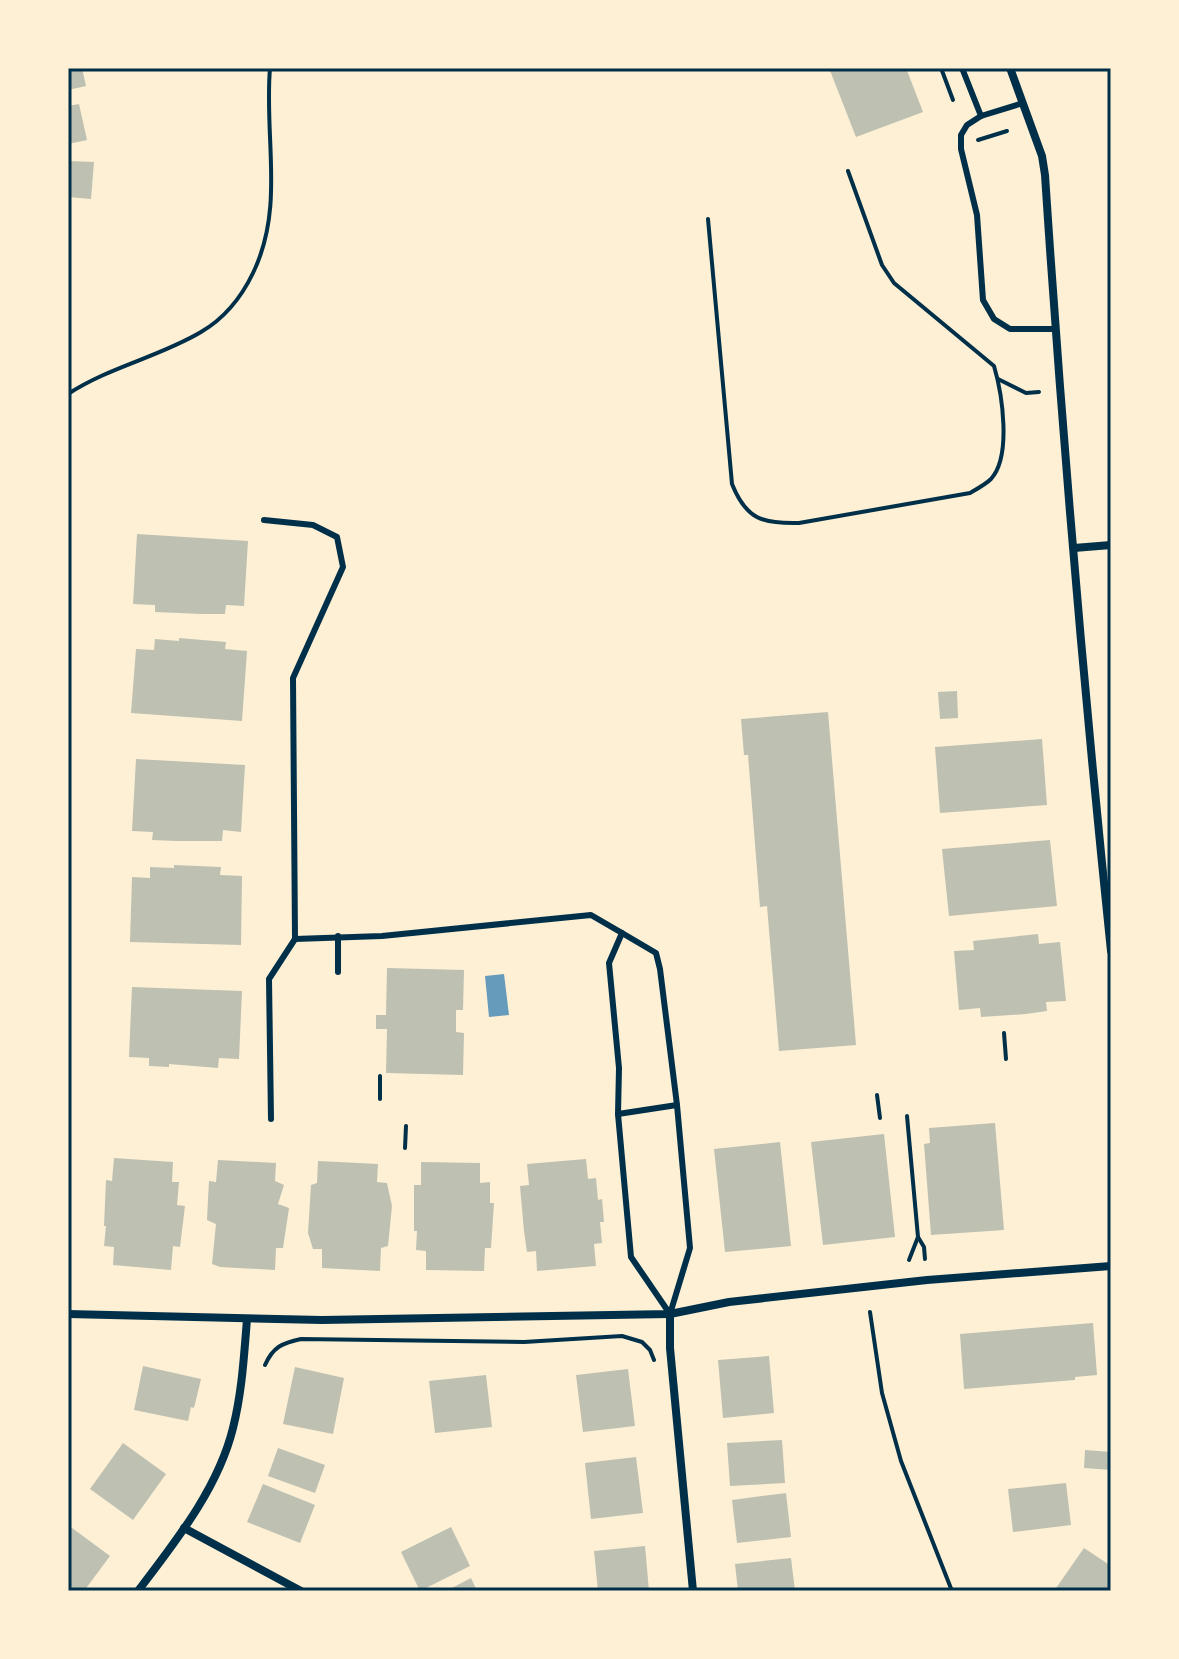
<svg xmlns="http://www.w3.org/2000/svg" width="1179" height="1659" font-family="Poppins,sans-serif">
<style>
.water{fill:#669bbc}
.building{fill:#bec0b2}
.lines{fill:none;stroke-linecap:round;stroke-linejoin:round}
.path{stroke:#003049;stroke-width:4}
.service{stroke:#003049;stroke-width:6}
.minor{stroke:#003049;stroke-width:8}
.neatline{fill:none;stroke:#003049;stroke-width:3}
</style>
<rect width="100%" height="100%" fill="#fdf0d5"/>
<path class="water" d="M 504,974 L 509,1015 L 489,1017 L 485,976 Z"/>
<g class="building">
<path d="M 68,68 L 82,68 L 86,86 L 68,90 Z"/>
<path d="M 829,68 L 906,68 L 923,112 L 856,137 Z"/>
<path d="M 79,104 L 87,140 L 68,144 L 68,106 Z"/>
<path d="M 68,161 L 94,162 L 91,199 L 68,197 Z"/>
<path d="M 137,534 L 248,541 L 244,606 L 226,605 L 225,614 L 202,614 L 155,612 L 155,605 L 133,604 Z"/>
<path d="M 179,638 L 226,642 L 225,649 L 247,651 L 242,721 L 131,713 L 136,649 L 154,650 L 155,639 L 179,641 Z"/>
<path d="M 957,691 L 958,718 L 940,719 L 938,692 Z"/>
<path d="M 828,712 L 856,1045 L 779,1051 L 767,906 L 760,907 L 748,755 L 744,755 L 741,719 Z"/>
<path d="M 1042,739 L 1047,805 L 940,813 L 935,747 Z"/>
<path d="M 136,759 L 245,765 L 241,832 L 223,830 L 222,841 L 176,841 L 152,840 L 153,832 L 132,831 Z"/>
<path d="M 1050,840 L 1057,906 L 949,916 L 942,849 Z"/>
<path d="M 174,865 L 221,867 L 220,875 L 242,876 L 241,945 L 130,942 L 132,877 L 150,878 L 150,867 L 174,868 Z"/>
<path d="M 1038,934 L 1039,944 L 1060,942 L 1066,1001 L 1046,1002 L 1047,1011 L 1026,1014 L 981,1017 L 980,1008 L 959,1010 L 954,951 L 974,950 L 973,941 Z"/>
<path d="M 387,968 L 464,970 L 463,1010 L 456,1010 L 456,1032 L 464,1033 L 463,1075 L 386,1073 L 387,1029 L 376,1029 L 376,1015 L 386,1015 Z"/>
<path d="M 132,987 L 242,991 L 239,1059 L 219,1058 L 218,1068 L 169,1064 L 169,1067 L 149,1066 L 149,1058 L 129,1057 Z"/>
<path d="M 995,1123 L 1004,1230 L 931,1235 L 924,1144 L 930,1143 L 929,1128 Z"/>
<path d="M 884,1134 L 895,1237 L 823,1245 L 811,1142 Z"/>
<path d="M 780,1142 L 791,1246 L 725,1252 L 714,1149 Z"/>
<path d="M 114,1158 L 173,1162 L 172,1182 L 179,1182 L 177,1205 L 185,1206 L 180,1247 L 173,1246 L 171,1270 L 113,1265 L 114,1247 L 104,1246 L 106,1226 L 104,1226 L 106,1180 L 112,1181 Z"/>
<path d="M 586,1159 L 588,1179 L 596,1178 L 598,1200 L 602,1199 L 604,1222 L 600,1222 L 602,1243 L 594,1244 L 596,1266 L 537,1271 L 536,1251 L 527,1252 L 524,1231 L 520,1186 L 529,1185 L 527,1164 Z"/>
<path d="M 218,1160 L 276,1163 L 275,1181 L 284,1185 L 278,1204 L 289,1208 L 283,1248 L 276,1248 L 275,1270 L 220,1267 L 212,1264 L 216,1224 L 207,1220 L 208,1199 L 209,1181 L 216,1182 Z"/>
<path d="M 318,1161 L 378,1164 L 377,1182 L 387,1183 L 392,1206 L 388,1246 L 381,1248 L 380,1271 L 322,1268 L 322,1249 L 313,1249 L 308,1233 L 311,1185 L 317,1183 Z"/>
<path d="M 421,1162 L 480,1163 L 480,1183 L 490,1182 L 490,1203 L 494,1203 L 491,1248 L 485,1248 L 484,1271 L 426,1270 L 426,1251 L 416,1250 L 417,1231 L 414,1231 L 414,1185 L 421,1185 Z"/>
<path d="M 1093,1323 L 1097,1375 L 1075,1377 L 1075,1380 L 964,1389 L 960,1334 Z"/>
<path d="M 769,1356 L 774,1413 L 723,1418 L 718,1360 Z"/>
<path d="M 143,1366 L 201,1379 L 194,1408 L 191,1407 L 188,1421 L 134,1410 Z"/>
<path d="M 295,1367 L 344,1378 L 333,1434 L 283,1424 Z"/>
<path d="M 628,1369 L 635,1426 L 583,1432 L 576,1375 Z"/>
<path d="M 486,1375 L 492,1427 L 435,1433 L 429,1381 Z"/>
<path d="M 782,1440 L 785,1483 L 730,1486 L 727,1443 Z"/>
<path d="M 123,1443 L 166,1474 L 133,1520 L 90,1489 Z"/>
<path d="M 278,1448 L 325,1465 L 315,1493 L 268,1476 Z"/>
<path d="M 1085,1450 L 1111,1452 L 1111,1470 L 1084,1468 Z"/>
<path d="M 636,1457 L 643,1513 L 591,1519 L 585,1463 Z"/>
<path d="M 1066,1483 L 1071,1525 L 1013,1532 L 1008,1489 Z"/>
<path d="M 263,1484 L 315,1505 L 300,1543 L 247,1522 Z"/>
<path d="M 786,1493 L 791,1537 L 737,1543 L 732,1500 Z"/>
<path d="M 68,1525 L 110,1556 L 84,1591 L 68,1591 Z"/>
<path d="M 451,1527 L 470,1566 L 420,1591 L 401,1552 Z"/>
<path d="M 645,1546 L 649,1591 L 598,1591 L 594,1551 Z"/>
<path d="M 1084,1548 L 1111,1566 L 1111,1585 L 1107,1591 L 1054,1591 Z"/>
<path d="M 791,1558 L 795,1591 L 738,1591 L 735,1564 Z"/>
<path d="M 471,1578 L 477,1591 L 446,1591 Z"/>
</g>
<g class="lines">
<g class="path">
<path d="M 941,68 L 953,100"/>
<path d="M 978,140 L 1007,131"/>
<path d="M 708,219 L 732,484 C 746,519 762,524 799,523 L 970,493 C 977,489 986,484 991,479 C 1012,456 1002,393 994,366 L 894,283 L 882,265 L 848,171"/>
<path d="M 998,379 L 1026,393 L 1039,392"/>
<path d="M 68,394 C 109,367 159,357 201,332 C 225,318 241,298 253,273 C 285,207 264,138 270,68"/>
<path d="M 1004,1033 L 1006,1059"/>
<path d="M 877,1095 L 880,1118"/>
<path d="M 380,1099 L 380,1076"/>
<path d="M 907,1116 L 918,1237 L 909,1260"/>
<path d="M 405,1148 L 406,1126"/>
<path d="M 918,1237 L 924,1247 L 925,1259"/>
<path d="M 870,1312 L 882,1393 L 901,1461 L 952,1591"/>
<path d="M 265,1365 C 273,1347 282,1343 301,1339 L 524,1342 L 622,1336 L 642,1342 L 650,1350 L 654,1360"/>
</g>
<g class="service">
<path d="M 962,68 L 981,116"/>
<path d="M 1023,103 L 981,116 L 967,125 L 961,135 L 961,149 L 977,215 L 983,300 L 994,319 L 1010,329 L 1055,329"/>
<path d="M 264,520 L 313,525 L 337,537 L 343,567 L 293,678 L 295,939 L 382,936 L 591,915 L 622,933 L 609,963 L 619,1068 L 618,1114 L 631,1257 L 670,1314"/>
<path d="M 622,933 L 656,953 L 660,969 L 677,1105 L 690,1248 L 670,1314"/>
<path d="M 338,972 L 338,936"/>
<path d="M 618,1114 L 677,1105"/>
<path d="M 271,1119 L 269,979 L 295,939"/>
</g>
<g class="minor">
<path d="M 1010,68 L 1042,156 L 1045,175 C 1062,434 1084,692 1111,951"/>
<path d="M 1074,548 L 1111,545"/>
<path d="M 68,1314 L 322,1320 L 670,1314 L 729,1302 L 927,1280 L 1111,1266"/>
<path d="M 670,1314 L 670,1348 L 693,1591"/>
<path d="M 184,1528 L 301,1591"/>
<path d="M 138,1591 C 175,1542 218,1489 233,1428 C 242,1392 244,1356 247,1319"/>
</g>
</g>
<rect width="1179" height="1659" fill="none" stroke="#fdf0d5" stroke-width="140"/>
<rect x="70" y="70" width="1039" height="1519" class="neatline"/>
</svg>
